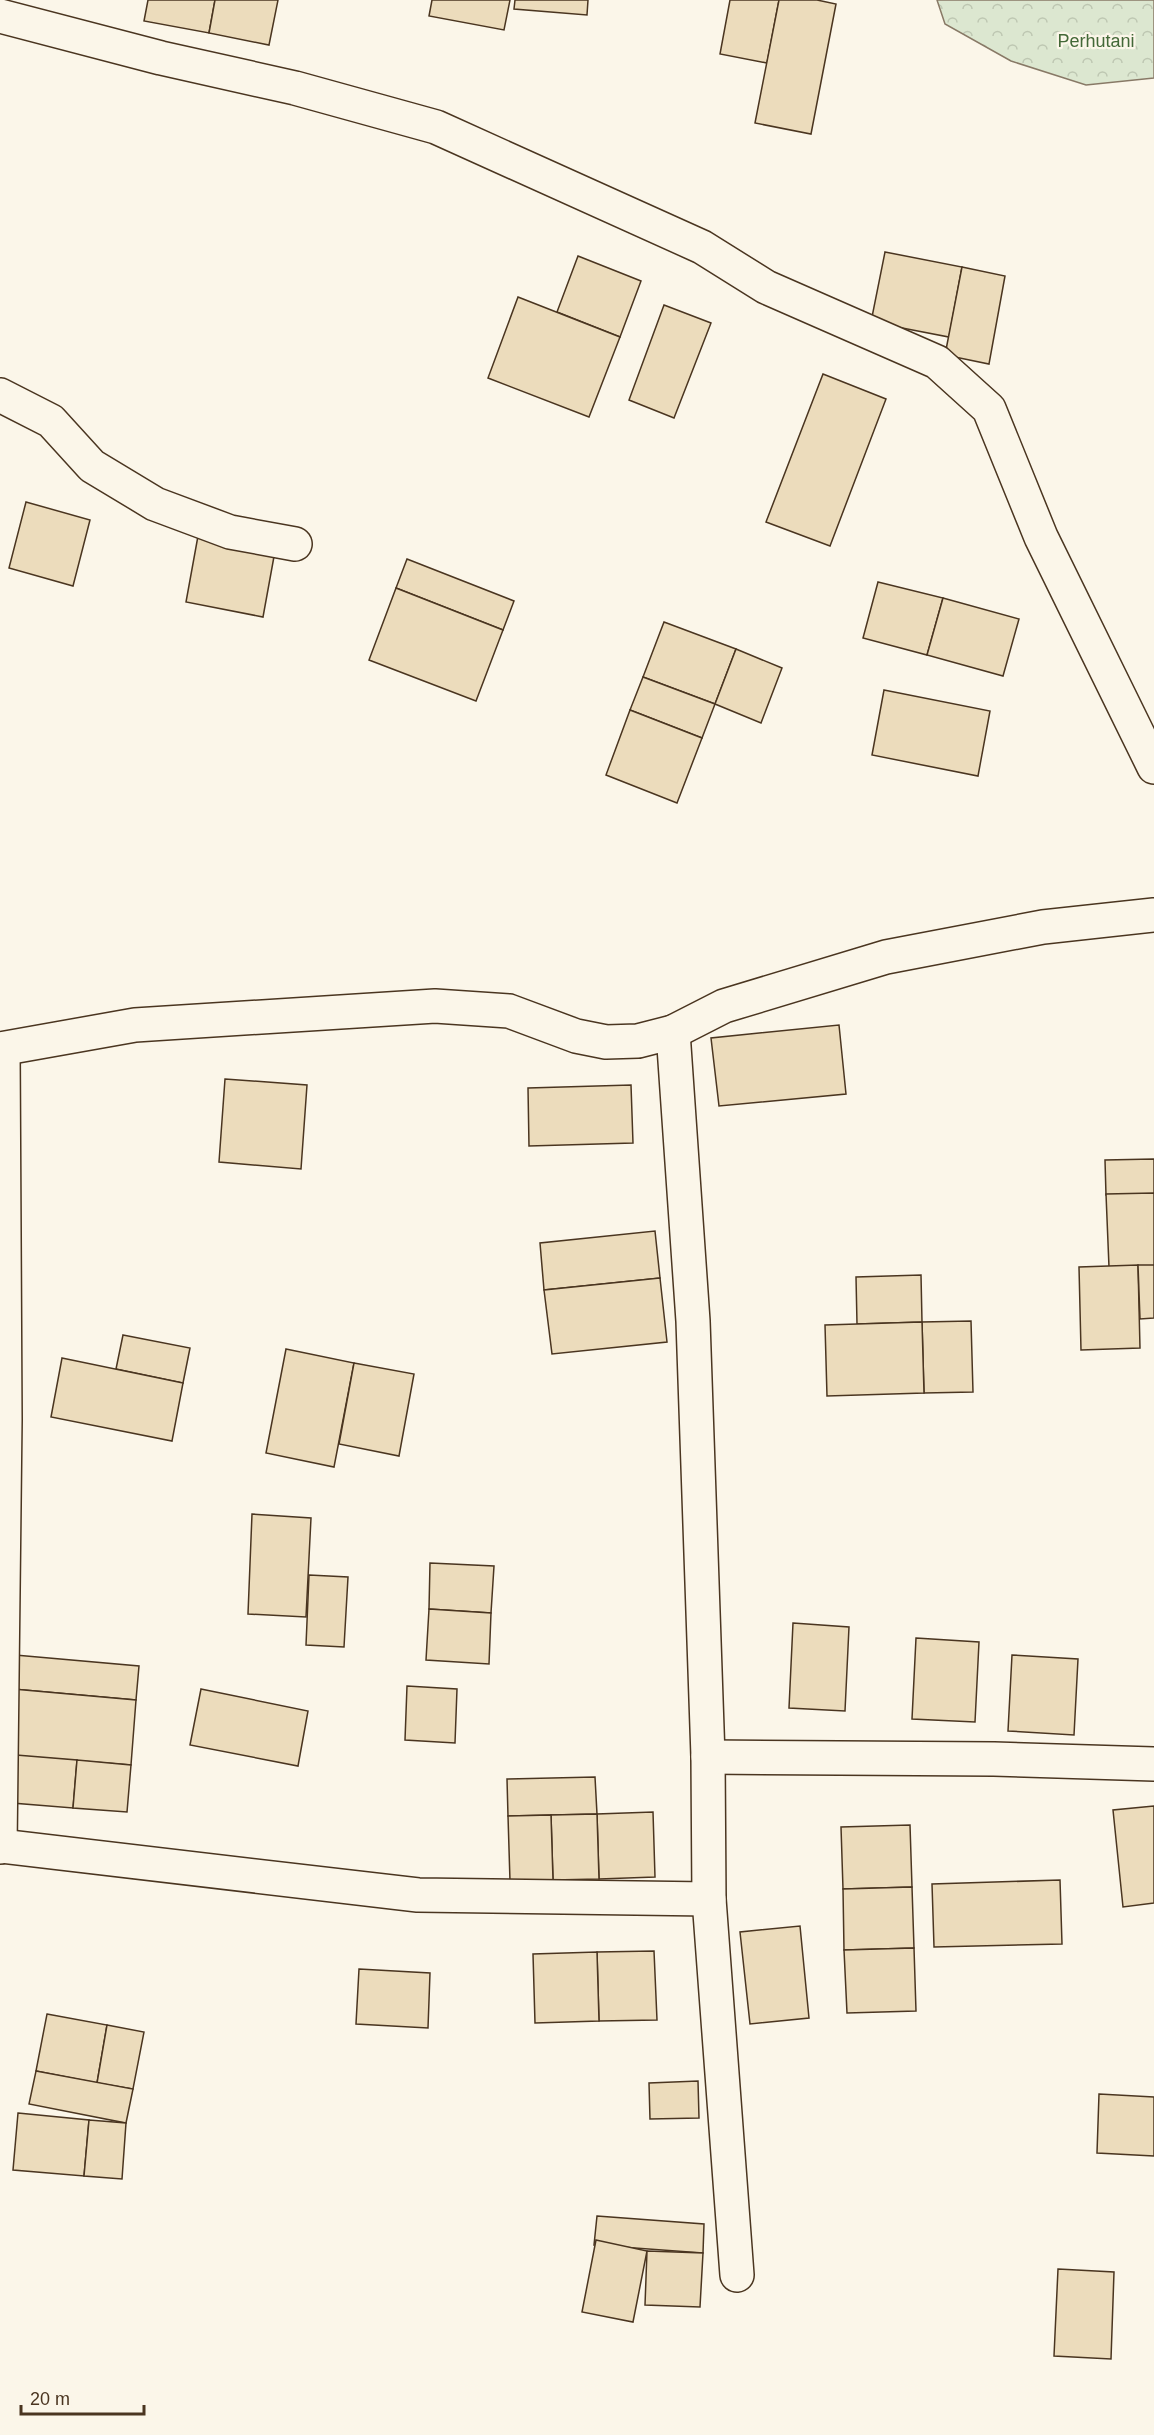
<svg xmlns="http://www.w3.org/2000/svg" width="1154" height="2435" font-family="Helvetica,sans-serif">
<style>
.forest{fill:url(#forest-crowns);stroke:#887966;stroke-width:1.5}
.building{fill:#ecdcbc;stroke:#4a3520;stroke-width:1.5}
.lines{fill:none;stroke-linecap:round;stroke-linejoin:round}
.minor-casing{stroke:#4a3520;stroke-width:36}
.minor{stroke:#fbf6e9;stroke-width:33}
.labels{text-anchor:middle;stroke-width:4.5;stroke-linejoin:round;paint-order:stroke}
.park-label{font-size:18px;fill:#436837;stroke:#fbf6e9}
</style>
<defs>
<pattern id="forest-crowns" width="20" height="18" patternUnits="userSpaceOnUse" patternTransform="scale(1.5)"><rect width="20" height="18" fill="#dce7d0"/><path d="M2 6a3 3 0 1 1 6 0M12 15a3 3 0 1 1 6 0" fill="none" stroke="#bec7b2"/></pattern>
</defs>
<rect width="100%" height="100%" fill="#fbf6e9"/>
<path class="forest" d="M 937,0 L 1154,0 L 1154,78 L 1086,85 L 1011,61 L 945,24 Z"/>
<g class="building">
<path d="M 148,0 L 215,0 L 209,33 L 144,21 Z"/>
<path d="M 215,0 L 278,0 L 269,45 L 209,33 Z"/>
<path d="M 432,0 L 510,0 L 504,30 L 429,16 Z"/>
<path d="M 515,0 L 588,0 L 587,15 L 514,9 Z"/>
<path d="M 730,0 L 779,0 L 767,63 L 720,54 Z"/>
<path d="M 779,0 L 817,0 L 836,4 L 811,134 L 755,123 Z"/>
<path d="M 885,252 L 962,267 L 949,337 L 871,322 Z"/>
<path d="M 578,256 L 641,281 L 620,337 L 557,312 Z"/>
<path d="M 962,267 L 1005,276 L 989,364 L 945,355 Z"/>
<path d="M 518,297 L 620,337 L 589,417 L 488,378 Z"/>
<path d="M 664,305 L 711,323 L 674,418 L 629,400 Z"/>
<path d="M 823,374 L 886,399 L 830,546 L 766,522 Z"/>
<path d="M 26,502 L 90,520 L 73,586 L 9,568 Z"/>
<path d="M 198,536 L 275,551 L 263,617 L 186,602 Z"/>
<path d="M 407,559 L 514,601 L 503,630 L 396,588 Z"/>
<path d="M 878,582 L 943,598 L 927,655 L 863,638 Z"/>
<path d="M 396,588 L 503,630 L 476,701 L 369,660 Z"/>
<path d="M 943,598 L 1019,619 L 1003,676 L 927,655 Z"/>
<path d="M 664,622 L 736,649 L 715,704 L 643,677 Z"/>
<path d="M 736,649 L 782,668 L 761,723 L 715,704 Z"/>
<path d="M 643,677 L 715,704 L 702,738 L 630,710 Z"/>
<path d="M 884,690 L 990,711 L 978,776 L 872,755 Z"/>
<path d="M 630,710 L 702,738 L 677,803 L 606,775 Z"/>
<path d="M 839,1025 L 846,1094 L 719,1106 L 711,1038 Z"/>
<path d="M 225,1079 L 307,1085 L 301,1169 L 219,1162 Z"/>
<path d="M 631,1085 L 633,1143 L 529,1146 L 528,1088 Z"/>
<path d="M 1154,1159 L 1154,1194 L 1106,1195 L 1105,1160 Z"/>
<path d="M 1154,1193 L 1154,1266 L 1109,1267 L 1106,1194 Z"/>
<path d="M 655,1231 L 660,1278 L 544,1290 L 540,1243 Z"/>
<path d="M 1138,1265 L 1140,1348 L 1081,1350 L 1079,1267 Z"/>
<path d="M 1138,1265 L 1154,1265 L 1154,1318 L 1140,1319 Z"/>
<path d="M 921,1275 L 922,1322 L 857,1324 L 856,1277 Z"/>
<path d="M 660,1278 L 667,1342 L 552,1354 L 544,1290 Z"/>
<path d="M 971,1321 L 973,1392 L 924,1393 L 922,1322 Z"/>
<path d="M 922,1322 L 924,1393 L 827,1396 L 825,1325 Z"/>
<path d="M 123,1335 L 190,1348 L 183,1383 L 116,1369 Z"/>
<path d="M 286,1349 L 354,1363 L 334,1467 L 266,1453 Z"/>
<path d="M 62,1358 L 183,1383 L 172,1441 L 51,1417 Z"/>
<path d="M 354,1363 L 414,1374 L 399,1456 L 339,1444 Z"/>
<path d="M 252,1514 L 311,1518 L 306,1617 L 248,1614 Z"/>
<path d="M 430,1563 L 494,1566 L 491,1613 L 429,1609 Z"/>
<path d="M 309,1575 L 348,1577 L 344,1647 L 306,1645 Z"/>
<path d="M 429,1609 L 491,1613 L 489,1664 L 426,1660 Z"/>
<path d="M 793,1623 L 849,1627 L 845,1711 L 789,1708 Z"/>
<path d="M 916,1638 L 979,1642 L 975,1722 L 912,1719 Z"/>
<path d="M 15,1655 L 139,1666 L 136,1700 L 13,1689 Z"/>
<path d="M 1012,1655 L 1078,1659 L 1074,1735 L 1008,1731 Z"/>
<path d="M 407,1686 L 457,1689 L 455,1743 L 405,1740 Z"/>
<path d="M 13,1689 L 136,1700 L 131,1765 L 7,1755 Z"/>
<path d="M 201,1689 L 308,1711 L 298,1766 L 190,1745 Z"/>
<path d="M 16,1755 L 77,1760 L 73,1808 L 12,1803 Z"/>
<path d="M 77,1760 L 131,1765 L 127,1812 L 73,1808 Z"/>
<path d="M 595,1777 L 597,1814 L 508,1816 L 507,1779 Z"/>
<path d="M 1154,1806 L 1154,1903 L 1123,1907 L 1113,1810 Z"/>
<path d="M 653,1812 L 655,1877 L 599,1879 L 597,1814 Z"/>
<path d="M 597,1814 L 599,1879 L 553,1880 L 551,1815 Z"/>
<path d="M 551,1815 L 553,1880 L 510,1881 L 508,1816 Z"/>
<path d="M 910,1825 L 912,1887 L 843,1889 L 841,1827 Z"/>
<path d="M 1060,1880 L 1062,1944 L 934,1947 L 932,1884 Z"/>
<path d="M 912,1887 L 914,1948 L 844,1950 L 843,1889 Z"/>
<path d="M 800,1926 L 809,2018 L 750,2024 L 740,1932 Z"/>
<path d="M 914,1948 L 916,2011 L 847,2013 L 844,1950 Z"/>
<path d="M 654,1951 L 657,2020 L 599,2021 L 597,1952 Z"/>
<path d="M 597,1952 L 599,2021 L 535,2023 L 533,1954 Z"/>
<path d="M 359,1969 L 430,1973 L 428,2028 L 356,2024 Z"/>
<path d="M 47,2014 L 107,2025 L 97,2083 L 36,2071 Z"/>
<path d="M 107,2025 L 144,2032 L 133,2089 L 97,2083 Z"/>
<path d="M 36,2071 L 133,2089 L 126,2123 L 29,2104 Z"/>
<path d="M 698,2081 L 699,2118 L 650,2119 L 649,2083 Z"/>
<path d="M 1099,2094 L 1154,2097 L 1154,2156 L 1097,2153 Z"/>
<path d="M 18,2113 L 89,2120 L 84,2176 L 13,2170 Z"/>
<path d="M 89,2120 L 126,2123 L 122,2179 L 84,2176 Z"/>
<path d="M 597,2216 L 704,2224 L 703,2253 L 594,2245 Z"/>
<path d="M 596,2240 L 647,2251 L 633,2322 L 582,2312 Z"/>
<path d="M 647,2251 L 703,2253 L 700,2307 L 645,2305 Z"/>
<path d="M 1058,2269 L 1114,2272 L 1111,2359 L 1054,2356 Z"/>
</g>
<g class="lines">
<defs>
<g id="minor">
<path d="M 0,16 L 161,58 L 295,88 L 436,127 L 702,247 L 766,287 L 937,362 L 989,409 L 1041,537 L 1154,767"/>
<path d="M 0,395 L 51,421 L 92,466 L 155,504 L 230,532 L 295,544"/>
<path d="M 673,1032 L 693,1321 L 708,1757 L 709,1899 L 737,2275"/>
<path d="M 0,1049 L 135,1025 L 435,1006 L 509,1011 L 576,1036 L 606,1042 L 638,1041 L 673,1032 L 724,1006 L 886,957 L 1043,927 L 1154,915"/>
<path d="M 708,1757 L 994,1759 L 1154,1764"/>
<path d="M 0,1846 L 418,1895 L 709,1899"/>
<path d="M 0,1847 L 5,1419 L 3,1049"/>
</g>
</defs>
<use href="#minor" class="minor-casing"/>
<use href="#minor" class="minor"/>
</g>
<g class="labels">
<g class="park-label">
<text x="1096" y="47">Perhutani</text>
</g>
</g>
<path d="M21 2405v9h123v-9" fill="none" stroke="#4a3520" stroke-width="3"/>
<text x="30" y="2405" font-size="18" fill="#4a3520" stroke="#fbf6e9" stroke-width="4.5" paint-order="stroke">20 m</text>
</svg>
